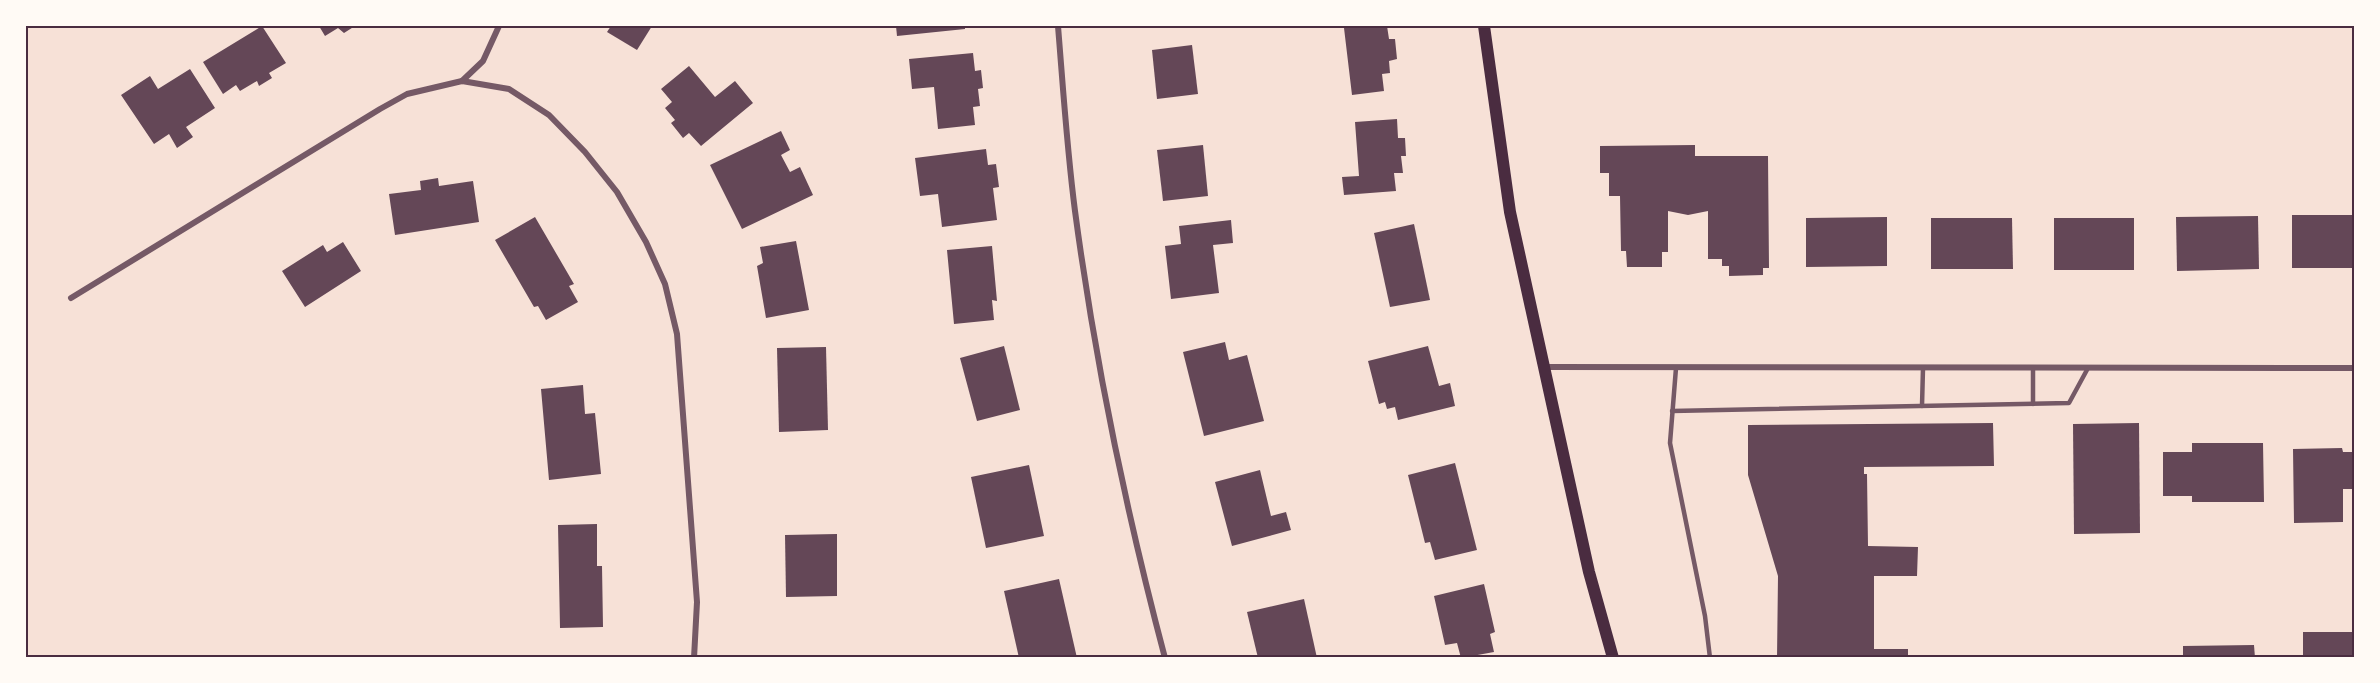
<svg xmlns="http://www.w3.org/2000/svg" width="2380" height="683" font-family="'PT Sans Narrow',sans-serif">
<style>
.building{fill:#644757}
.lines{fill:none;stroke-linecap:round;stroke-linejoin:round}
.service{stroke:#755966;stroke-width:4.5}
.minor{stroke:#755966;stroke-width:6}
.secondary{stroke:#4a2c40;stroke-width:12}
.neatline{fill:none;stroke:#4a2c40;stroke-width:2}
</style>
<rect width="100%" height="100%" fill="#f7e1d7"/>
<g class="building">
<path d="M 262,26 L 286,63 L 269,73 L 272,78 L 259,86 L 257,81 L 240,91 L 236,85 L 223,94 L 203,62 Z"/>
<path d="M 319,26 L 355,26 L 344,33 L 338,28 L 325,36 Z"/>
<path d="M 611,26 L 652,26 L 637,50 L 607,32 Z"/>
<path d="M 896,26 L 965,26 L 965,29 L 897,36 Z"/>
<path d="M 1365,26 L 1387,26 L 1389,39 L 1395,39 L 1397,59 L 1389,61 L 1390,73 L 1382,74 L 1384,91 L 1352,95 L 1344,28 Z"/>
<path d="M 1192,45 L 1198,94 L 1157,99 L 1152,50 Z"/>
<path d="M 973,53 L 975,71 L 981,70 L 983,88 L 978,89 L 980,106 L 973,107 L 975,125 L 938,129 L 934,87 L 912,89 L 909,59 Z"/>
<path d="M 689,66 L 715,97 L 735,81 L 753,103 L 701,146 L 689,133 L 683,138 L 671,123 L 675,120 L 665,108 L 672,102 L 661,89 Z"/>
<path d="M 190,69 L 215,108 L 186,127 L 193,137 L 177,148 L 169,134 L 154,144 L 121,95 L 150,76 L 158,89 Z"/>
<path d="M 1397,119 L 1398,138 L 1405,138 L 1406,156 L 1401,156 L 1403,173 L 1394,173 L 1396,191 L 1344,195 L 1342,177 L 1359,176 L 1355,122 Z"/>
<path d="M 781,131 L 790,150 L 781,155 L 790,172 L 800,167 L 813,195 L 742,229 L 710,165 Z"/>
<path d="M 1203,145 L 1208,196 L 1163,201 L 1157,150 Z"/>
<path d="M 1695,145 L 1695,156 L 1768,156 L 1769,268 L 1763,268 L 1763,275 L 1729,276 L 1729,266 L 1722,266 L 1722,259 L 1708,259 L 1708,211 L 1688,215 L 1668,211 L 1668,252 L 1662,252 L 1662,267 L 1627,267 L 1626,251 L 1621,251 L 1620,196 L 1609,196 L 1609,173 L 1600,173 L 1600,146 Z"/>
<path d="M 986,149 L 988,165 L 996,164 L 999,187 L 993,188 L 997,220 L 942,227 L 938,194 L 920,196 L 915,158 Z"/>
<path d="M 438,178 L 439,186 L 473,181 L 479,222 L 395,235 L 389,194 L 421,190 L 420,181 Z"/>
<rect x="2292" y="215" width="62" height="53"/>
<path d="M 2258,216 L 2259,269 L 2177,271 L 2176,217 Z"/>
<path d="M 535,217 L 574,284 L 569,286 L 578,302 L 546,320 L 538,306 L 534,307 L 495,240 Z"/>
<path d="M 1887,217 L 1887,266 L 1806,267 L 1806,218 Z"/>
<path d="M 1931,218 L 2012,218 L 2013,269 L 1931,269 Z"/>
<rect x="2054" y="218" width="80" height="52"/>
<path d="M 1231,220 L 1233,243 L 1213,245 L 1219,293 L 1171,299 L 1165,246 L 1181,244 L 1179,226 Z"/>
<path d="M 1414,224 L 1430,300 L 1390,307 L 1374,233 Z"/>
<path d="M 796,241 L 809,310 L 766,318 L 757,266 L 763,263 L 760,247 Z"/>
<path d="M 343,242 L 361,271 L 305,307 L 282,271 L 323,245 L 327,252 Z"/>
<path d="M 992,246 L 997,301 L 992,300 L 994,320 L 954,324 L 947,250 Z"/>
<path d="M 1225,342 L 1229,360 L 1247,355 L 1264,421 L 1204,436 L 1183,352 Z"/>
<path d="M 1004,346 L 1020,410 L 977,421 L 960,358 Z"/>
<path d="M 1428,346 L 1439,386 L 1450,383 L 1455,406 L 1398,420 L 1395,407 L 1387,409 L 1385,402 L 1379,404 L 1368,361 Z"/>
<path d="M 826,347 L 828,430 L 779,432 L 777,348 Z"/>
<path d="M 583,385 L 585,414 L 595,413 L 601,474 L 549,480 L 541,389 Z"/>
<path d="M 1993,423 L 1994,466 L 1864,467 L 1864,474 L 1867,474 L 1868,546 L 1918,547 L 1917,576 L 1874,576 L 1874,649 L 1908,649 L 1908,658 L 1777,658 L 1778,576 L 1748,475 L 1748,425 Z"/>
<path d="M 2139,423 L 2140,533 L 2074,534 L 2073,424 Z"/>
<path d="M 2192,443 L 2263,443 L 2264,502 L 2192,502 L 2192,496 L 2163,496 L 2163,452 L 2192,452 Z"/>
<path d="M 2342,448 L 2343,452 L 2354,452 L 2354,489 L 2343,489 L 2343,522 L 2294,523 L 2293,449 Z"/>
<path d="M 1455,463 L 1477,550 L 1435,560 L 1430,542 L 1425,543 L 1408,475 Z"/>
<path d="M 1029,465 L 1044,536 L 986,548 L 971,477 Z"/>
<path d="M 1260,470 L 1271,516 L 1286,512 L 1291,530 L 1232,546 L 1215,482 Z"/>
<path d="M 597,524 L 597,566 L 602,566 L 603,627 L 560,628 L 558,525 Z"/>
<path d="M 837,534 L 837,596 L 786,597 L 785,535 Z"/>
<path d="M 1059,579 L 1077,658 L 1019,658 L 1004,591 Z"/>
<path d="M 1484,584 L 1495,632 L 1490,634 L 1494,652 L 1461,658 L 1457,643 L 1445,645 L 1434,596 Z"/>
<path d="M 1304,599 L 1317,658 L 1258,658 L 1247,612 Z"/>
<rect x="2303" y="632" width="51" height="26"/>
<path d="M 2254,645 L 2255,658 L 2183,658 L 2183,646 Z"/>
</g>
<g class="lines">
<g class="service">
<path d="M 1676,368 L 1670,443 L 1705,616 L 1710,658"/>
<path d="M 2033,404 L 2033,368"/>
<path d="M 1922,406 L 1923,368"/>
<path d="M 1672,411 L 2069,403 L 2088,368"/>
</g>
<g class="minor">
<path d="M 1058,26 C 1063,87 1067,150 1075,211 C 1095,361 1126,511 1165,658"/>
<path d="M 462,81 L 483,61 L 499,26"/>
<path d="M 71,298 L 380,109 L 407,94 L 462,81 L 509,89 L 549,115 L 585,152 L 617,192 L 646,242 L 665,284 L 677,334 L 697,602 L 694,658"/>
<path d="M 1544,367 L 2354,368"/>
</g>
<path class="secondary" d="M 1484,26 L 1510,212 L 1589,572 L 1613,658"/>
</g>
<rect width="2380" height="683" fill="none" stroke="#fffaf5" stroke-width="54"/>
<rect x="27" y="27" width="2326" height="629" class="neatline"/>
</svg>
